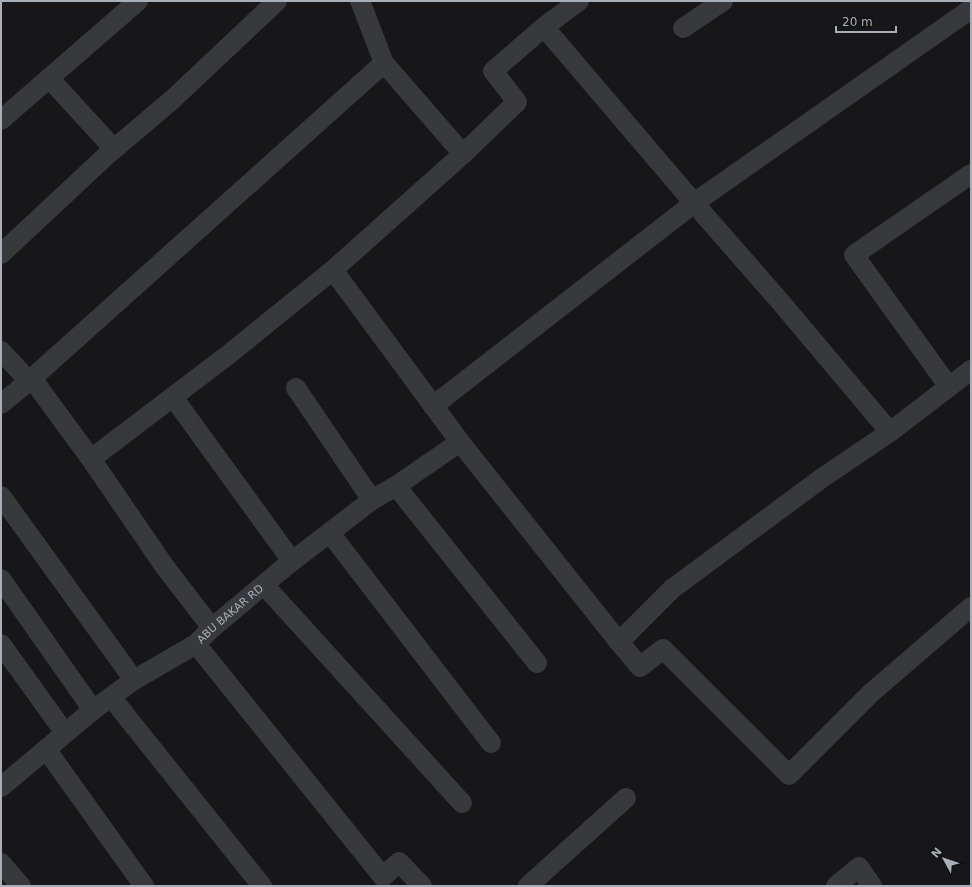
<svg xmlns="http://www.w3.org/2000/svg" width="972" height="887" font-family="'DejaVu Sans',sans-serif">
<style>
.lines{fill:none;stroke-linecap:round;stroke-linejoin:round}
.street{stroke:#38393d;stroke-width:20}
.labels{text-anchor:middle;stroke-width:4;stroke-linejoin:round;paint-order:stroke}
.street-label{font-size:11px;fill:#a9afb8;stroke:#121214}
</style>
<rect width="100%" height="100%" fill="#171719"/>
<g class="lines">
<g class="street">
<path d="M 360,1 L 384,63 L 463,154 L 517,102 L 493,71 L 544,27 L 579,1"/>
<path d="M 544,27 L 694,203 L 778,299 L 890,432 L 971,370"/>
<path d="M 683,28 L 723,1"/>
<path d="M 49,78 L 114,149"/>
<path d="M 1,120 L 138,1"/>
<path d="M 1,254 L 107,155 L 173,99 L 277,1"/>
<path d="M 333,270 L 460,442 L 619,642 L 640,667 L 663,649 L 789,775 L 871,693 L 971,607"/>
<path d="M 1,351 L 29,381 L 36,384 L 91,459 L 165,567 L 212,628"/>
<path d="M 949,387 L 854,255 L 971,174"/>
<path d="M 296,388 L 372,500"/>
<path d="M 173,397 L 292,561"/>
<path d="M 1,404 L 29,381 L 384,63"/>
<path d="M 433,406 L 694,203 L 971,9"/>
<path d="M 91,459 L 228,355 L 333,270 L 463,154"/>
<path d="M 396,486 L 537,663"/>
<path d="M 1,496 L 134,680"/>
<path d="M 330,533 L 491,743"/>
<path d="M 1,579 L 93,710"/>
<path d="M 264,585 L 462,803"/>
<path d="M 619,642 L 672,589 L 822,478 L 890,432"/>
<path d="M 1,644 L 65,733"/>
<path d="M 196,644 L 383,877 L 399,862 L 422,886"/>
<path d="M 111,697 L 262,886"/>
<path d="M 46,749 L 144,886"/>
<path id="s1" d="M 1,787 L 93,710 L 134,680 L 196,644 L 212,628 L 286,566 L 372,500 L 396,486 L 460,442"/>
<path d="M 1,863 L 21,886"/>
<path d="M 528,886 L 626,798"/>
<path d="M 836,886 L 859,867 L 872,886"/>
</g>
</g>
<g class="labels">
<g class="street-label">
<text dy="4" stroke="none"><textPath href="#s1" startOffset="288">ABU BAKAR RD</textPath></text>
</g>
</g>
<rect width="972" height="887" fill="none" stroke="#a9afb8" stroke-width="4"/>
<g transform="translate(944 859) rotate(310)" stroke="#121214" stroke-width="3" paint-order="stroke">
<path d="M0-3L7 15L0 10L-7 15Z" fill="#a9afb8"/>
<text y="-6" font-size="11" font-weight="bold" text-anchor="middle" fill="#a9afb8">N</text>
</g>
<path d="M836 26v6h60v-6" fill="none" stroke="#a9afb8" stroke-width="2"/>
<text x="842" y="26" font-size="12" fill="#a9afb8" stroke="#121214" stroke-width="3" paint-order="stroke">20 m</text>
</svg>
